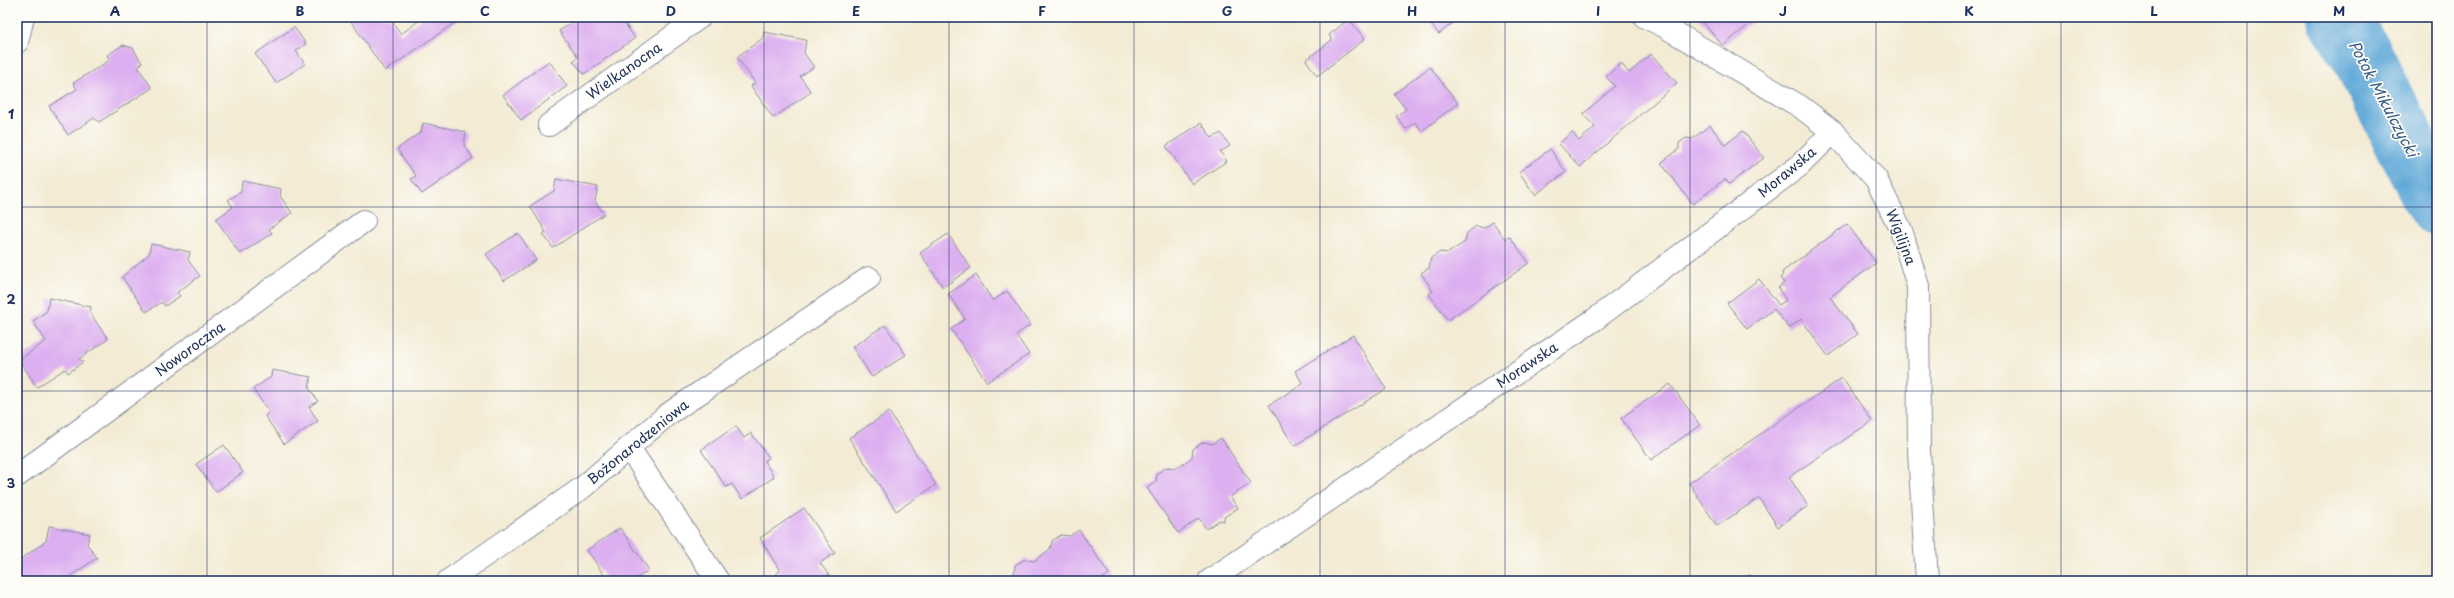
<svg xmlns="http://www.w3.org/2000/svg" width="2454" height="598" font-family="'Playpen Sans',sans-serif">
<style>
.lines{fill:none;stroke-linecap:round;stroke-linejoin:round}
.river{stroke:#61a9d8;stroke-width:62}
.building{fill:#dcaff0}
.minor-casing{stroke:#878d99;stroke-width:24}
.minor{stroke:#fff;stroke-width:22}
.grid{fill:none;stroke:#1b2f5e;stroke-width:1;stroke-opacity:0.55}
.labels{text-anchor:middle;stroke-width:3.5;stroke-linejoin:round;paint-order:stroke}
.street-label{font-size:14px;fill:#1b2f5e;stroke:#fdfcf7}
.water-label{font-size:15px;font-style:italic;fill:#345a89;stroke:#fdfcf7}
.neatline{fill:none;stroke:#1b2f5e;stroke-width:1.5}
.grid-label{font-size:13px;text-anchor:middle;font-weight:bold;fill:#1b2f5e}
</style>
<rect width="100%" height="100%" fill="#fdfcf7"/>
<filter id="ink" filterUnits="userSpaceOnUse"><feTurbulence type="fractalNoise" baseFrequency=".025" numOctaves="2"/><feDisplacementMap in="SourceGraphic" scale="8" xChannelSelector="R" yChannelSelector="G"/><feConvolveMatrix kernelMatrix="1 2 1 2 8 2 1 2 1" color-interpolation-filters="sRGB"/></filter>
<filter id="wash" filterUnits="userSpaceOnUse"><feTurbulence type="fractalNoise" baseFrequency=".012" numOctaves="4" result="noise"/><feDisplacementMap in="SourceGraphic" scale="16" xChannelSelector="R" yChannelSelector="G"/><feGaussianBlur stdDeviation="0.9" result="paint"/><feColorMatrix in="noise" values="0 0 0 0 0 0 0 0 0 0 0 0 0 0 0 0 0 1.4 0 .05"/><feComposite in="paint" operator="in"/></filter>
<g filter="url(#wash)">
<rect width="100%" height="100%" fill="#f3ebd4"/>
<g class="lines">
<path class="river" d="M 2338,17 L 2362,56 L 2437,204"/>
</g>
<g id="blocks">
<g class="building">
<path d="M 348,17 L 389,17 L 401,34 L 424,17 L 463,17 L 385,71 Z"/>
<path d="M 580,17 L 626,17 L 625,24 L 635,38 L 584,74 L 573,61 L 578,57 L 559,31 Z"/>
<path d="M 1425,17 L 1460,17 L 1439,34 Z"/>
<path d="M 1698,17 L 1758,17 L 1723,46 Z"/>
<path d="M 1349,19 L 1365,39 L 1317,76 L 1306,60 L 1332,40 L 1329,35 Z"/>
<path d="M 294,27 L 306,44 L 296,51 L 305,64 L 276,83 L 255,54 Z"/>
<path d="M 764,32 L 806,40 L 804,53 L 814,67 L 800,76 L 811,92 L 773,118 L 751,86 L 755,83 L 737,57 L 763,38 Z"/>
<path d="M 123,45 L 133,48 L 142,63 L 138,67 L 152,88 L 99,122 L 94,118 L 68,135 L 49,106 L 77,89 L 73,83 L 110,60 L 107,55 Z"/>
<path d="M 1651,54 L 1677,83 L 1580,167 L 1559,144 L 1572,132 L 1579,141 L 1595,127 L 1583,114 L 1615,86 L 1606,77 L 1621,63 L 1629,73 Z"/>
<path d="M 549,61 L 567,86 L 521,120 L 503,95 Z"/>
<path d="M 1430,67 L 1458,103 L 1422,131 L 1415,122 L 1406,129 L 1396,116 L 1406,109 L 1394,94 Z"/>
<path d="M 423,123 L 466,132 L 464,145 L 473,158 L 422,194 L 411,179 L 416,176 L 397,149 L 421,132 Z"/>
<path d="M 1201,123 L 1212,138 L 1221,133 L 1230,146 L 1220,152 L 1227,161 L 1192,184 L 1166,146 Z"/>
<path d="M 1710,125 L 1725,145 L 1743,131 L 1764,158 L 1729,184 L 1725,179 L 1693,204 L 1661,163 L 1679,149 L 1679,143 L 1686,138 L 1692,139 Z"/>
<path d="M 1550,149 L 1566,172 L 1535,195 L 1519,172 Z"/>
<path d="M 556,179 L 598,187 L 595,201 L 604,214 L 553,248 L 543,234 L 546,232 L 530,206 L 554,191 Z"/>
<path d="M 242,181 L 281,189 L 280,196 L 292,213 L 269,229 L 272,233 L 240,254 L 216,219 L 233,207 L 228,200 L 241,192 Z"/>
<path d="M 1493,222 L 1505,239 L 1510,237 L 1529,263 L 1448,320 L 1429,294 L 1433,291 L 1421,273 L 1429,268 L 1431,258 L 1440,252 L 1448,253 L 1465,242 L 1467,233 L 1476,226 L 1484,228 Z"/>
<path d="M 1847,224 L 1876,263 L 1830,297 L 1858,334 L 1828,356 L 1801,319 L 1789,328 L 1774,309 L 1747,329 L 1727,303 L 1759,279 L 1779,305 L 1786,300 L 1778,288 L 1784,283 L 1780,278 L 1783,275 L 1782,272 Z"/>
<path d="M 518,233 L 536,260 L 504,281 L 486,254 Z"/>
<path d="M 948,234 L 971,268 L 943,287 L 920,253 Z"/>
<path d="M 151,244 L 190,252 L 188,260 L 200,276 L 177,292 L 180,296 L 165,306 L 162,302 L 146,312 L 122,277 L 149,254 Z"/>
<path d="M 976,275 L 993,301 L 1007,291 L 1030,325 L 1016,335 L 1029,354 L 987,382 L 951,329 L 965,319 L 948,294 Z"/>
<path d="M 49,298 L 91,307 L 90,313 L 108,339 L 79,359 L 83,362 L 68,373 L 65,369 L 37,387 L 19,360 L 46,341 L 33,321 L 47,311 Z"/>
<path d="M 885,325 L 906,355 L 872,377 L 852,347 Z"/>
<path d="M 1353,335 L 1386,389 L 1294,446 L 1269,405 L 1303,384 L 1295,371 Z"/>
<path d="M 272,370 L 311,377 L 309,388 L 318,401 L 309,407 L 318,421 L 284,444 L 265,416 L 269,412 L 253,389 L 271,377 Z"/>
<path d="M 1842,378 L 1872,421 L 1789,477 L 1808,506 L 1778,527 L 1759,498 L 1717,526 L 1689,483 Z"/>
<path d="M 1670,384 L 1700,425 L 1651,460 L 1621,418 Z"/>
<path d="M 889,412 L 936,485 L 896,511 L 849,438 Z"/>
<path d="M 736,426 L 744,438 L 751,433 L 769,458 L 764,461 L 774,477 L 742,499 L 732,484 L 726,487 L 701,450 Z"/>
<path d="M 1221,438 L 1251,483 L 1230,497 L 1238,508 L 1224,517 L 1224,521 L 1220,520 L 1206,529 L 1199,518 L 1178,533 L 1147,488 L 1156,482 L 1157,473 L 1167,467 L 1175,468 L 1184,463 L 1192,457 L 1193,449 L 1203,442 L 1212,444 Z"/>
<path d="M 224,445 L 243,472 L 216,492 L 196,464 Z"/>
<path d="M 804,508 L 835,553 L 820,563 L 830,577 L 825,581 L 781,581 L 776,573 L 780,571 L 760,538 Z"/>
<path d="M 49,526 L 90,534 L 87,544 L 97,558 L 63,581 L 17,581 L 17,562 L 46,541 Z"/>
<path d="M 620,528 L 649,570 L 636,579 L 638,581 L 608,581 L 587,550 Z"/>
<path d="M 1079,530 L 1109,574 L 1099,581 L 1006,581 L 1014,574 L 1015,565 L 1025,559 L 1034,561 L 1050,549 L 1052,541 L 1061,535 L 1070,536 Z"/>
<path d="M 1750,575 L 1755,581 L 1740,581 Z"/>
</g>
</g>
</g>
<g filter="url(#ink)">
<use href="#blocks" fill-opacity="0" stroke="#878d99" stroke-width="1"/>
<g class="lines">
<defs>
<g id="minor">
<path d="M 1645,17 L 1662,25 L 1801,107 L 1833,132 L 1876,179 L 1901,230 L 1918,286 L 1919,451 L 1927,581"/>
<path d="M 17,42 L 23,17"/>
<path d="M 549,125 L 700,17"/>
<path d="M 629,448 L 718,581"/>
<path d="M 17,476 L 364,221"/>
<path d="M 448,581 L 582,488 L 667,415 L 869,278"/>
<path d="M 1209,581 L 1594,320 L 1799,166 L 1833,132"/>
</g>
</defs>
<use href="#minor" class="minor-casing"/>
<use href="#minor" class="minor"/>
</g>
</g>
<path class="grid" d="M 207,17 L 207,581M 393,17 L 393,581M 578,17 L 578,581M 764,17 L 764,581M 949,17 L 949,581M 1134,17 L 1134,581M 1320,17 L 1320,581M 1505,17 L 1505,581M 1690,17 L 1690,581M 1876,17 L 1876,581M 2061,17 L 2061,581M 2247,17 L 2247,581M 17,207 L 2437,207M 17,391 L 2437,391"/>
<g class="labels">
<g class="street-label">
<text transform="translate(624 71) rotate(-35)" y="5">Wielkanocna</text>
<text transform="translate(1787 172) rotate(-40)" y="5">Morawska</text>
<text transform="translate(1901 237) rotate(69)" y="5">Wigilijna</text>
<text transform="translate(190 349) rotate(-36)" y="5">Noworoczna</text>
<text transform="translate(1527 365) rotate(-34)" y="5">Morawska</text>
<text transform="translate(638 442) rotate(-39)" y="5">Bożonarodzeniowa</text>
</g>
<g class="water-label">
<text transform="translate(2383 99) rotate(62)" y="5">Potok Mikulczycki</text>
</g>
</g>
<rect width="2454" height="598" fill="none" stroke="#fdfcf7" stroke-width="44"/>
<rect x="22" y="22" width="2410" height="554" class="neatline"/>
<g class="grid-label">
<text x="115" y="16">A</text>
<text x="300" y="16">B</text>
<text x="485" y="16">C</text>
<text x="671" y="16">D</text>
<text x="856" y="16">E</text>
<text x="1042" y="16">F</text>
<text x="1227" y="16">G</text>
<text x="1412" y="16">H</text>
<text x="1598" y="16">I</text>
<text x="1783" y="16">J</text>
<text x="1969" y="16">K</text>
<text x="2154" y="16">L</text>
<text x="2339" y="16">M</text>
<text x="11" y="119">1</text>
<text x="11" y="304">2</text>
<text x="11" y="488">3</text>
</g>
</svg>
